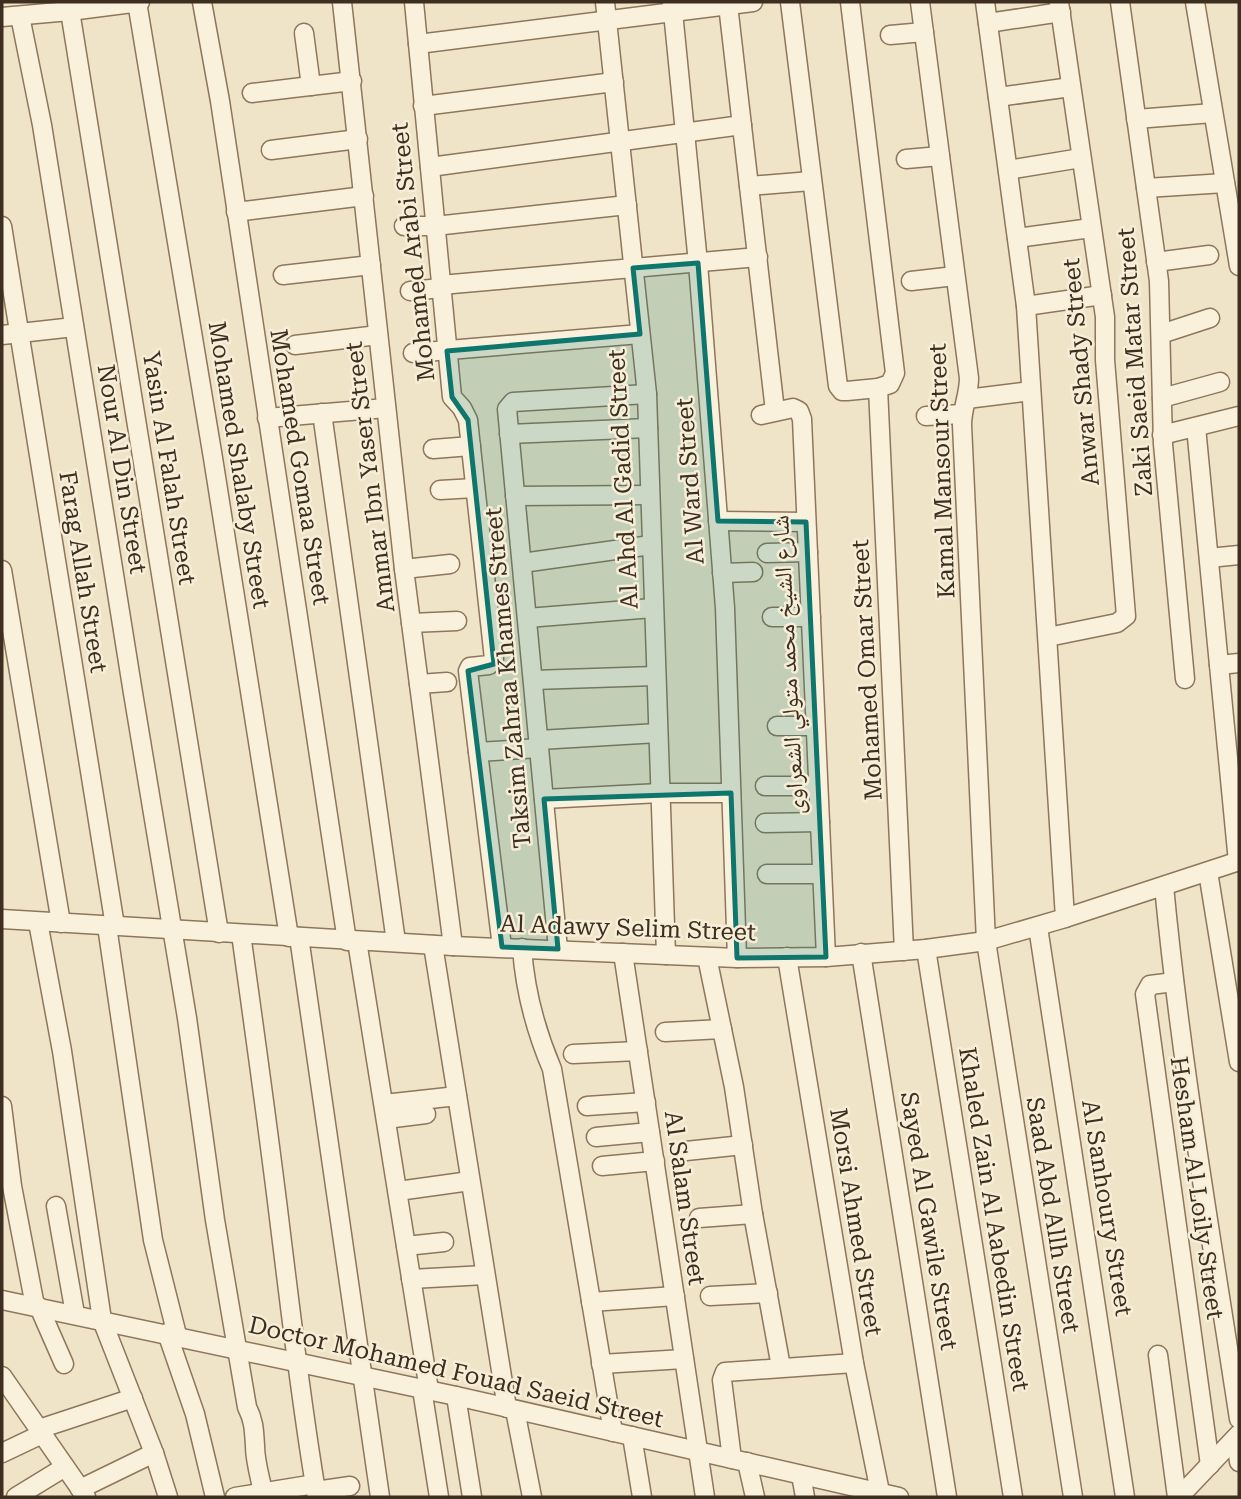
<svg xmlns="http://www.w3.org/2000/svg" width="1241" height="1499" font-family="'Roboto Serif','Noto Naskh Arabic',serif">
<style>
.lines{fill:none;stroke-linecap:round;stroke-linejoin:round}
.minor-casing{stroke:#8d765c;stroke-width:21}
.minor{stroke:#faf1dc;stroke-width:18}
.marked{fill:#0f766e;fill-opacity:0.2;stroke:#0f766e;stroke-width:5;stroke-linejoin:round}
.labels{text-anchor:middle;stroke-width:5;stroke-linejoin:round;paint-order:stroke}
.street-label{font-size:24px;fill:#3d2e20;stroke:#f7eed8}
</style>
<rect width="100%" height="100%" fill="#f0e4c8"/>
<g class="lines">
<defs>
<g id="minor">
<path d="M 137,2 L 213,458 L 289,937"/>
<path d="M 202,2 L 220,101 L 347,941"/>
<path d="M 342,2 L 404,569 L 453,946"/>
<path d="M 414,2 L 452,397 L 462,408 L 468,420 L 494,659 L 489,665 L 470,667 L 468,671 L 502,947"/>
<path d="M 605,2 L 647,394 L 666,955"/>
<path d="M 672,2 L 698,263 L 725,608 L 737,958"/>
<path d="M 790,2 L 838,386 L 842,391 L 847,391 L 878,388 L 890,384 L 895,373 L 850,2"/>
<path d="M 920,2 L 969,378 C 969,395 962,408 962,425 L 986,941 L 1073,1497"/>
<path d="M 985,2 L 1026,306 L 1065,918"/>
<path d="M 1120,2 L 1159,281 L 1163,444 L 1185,679"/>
<path d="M 1195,2 L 1239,266"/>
<path d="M 728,5 L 775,411"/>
<path d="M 70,11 L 219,933"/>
<path d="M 20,16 L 42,125 L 133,693 L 187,1018 L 215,1220 L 247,1407 C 254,1421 254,1430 255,1446 C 255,1461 260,1477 263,1492"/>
<path d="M 2,17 L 70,11 L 140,2"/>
<path d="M 988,23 L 1061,12"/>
<path d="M 304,33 L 311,86"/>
<path d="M 890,35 L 924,32"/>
<path d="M 418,44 L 753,2"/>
<path d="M 252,93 L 352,81"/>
<path d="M 998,97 L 1071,87"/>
<path d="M 423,106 L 614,82"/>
<path d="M 1136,119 L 1213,113"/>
<path d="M 271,150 L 358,139"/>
<path d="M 906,159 L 940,156"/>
<path d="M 430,167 L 742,125"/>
<path d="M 1008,170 L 1081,158"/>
<path d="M 749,186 L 811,181"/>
<path d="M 1146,188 L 1225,183"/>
<path d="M 236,212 L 364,196"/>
<path d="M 2,226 L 115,926"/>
<path d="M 404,226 L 435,226 L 627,205"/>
<path d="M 1017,238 L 1091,228"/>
<path d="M 1156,262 L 1209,255"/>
<path d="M 283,275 L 371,265"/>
<path d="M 911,281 L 955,276"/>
<path d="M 441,285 L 758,257"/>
<path d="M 410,291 L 441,288"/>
<path d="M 1026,306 L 1102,295"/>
<path d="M 1161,334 L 1210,318"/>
<path d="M 2,335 L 74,327"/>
<path d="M 295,345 L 378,335"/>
<path d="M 413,353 L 640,334"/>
<path d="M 878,388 L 904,951"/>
<path d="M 1162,398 L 1220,382"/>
<path d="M 967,399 L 1031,391"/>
<path d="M 322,413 L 396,942"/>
<path d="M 761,415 L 793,408 L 799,411 L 802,419 L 826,957"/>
<path d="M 926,416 L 962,414"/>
<path d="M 267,418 L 386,408"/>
<path d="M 1196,427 L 1238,862"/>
<path d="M 509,434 L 648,428"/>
<path d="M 1162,435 L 1239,416"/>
<path d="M 433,449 L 471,446"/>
<path d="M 440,490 L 475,488"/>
<path d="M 515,496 L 650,495"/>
<path d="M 718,521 L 806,522"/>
<path d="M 767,553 L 808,552"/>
<path d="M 1209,558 L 1239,555"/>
<path d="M 522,563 L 651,545"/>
<path d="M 404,569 L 450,564"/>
<path d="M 2,570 L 61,923"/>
<path d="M 722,573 L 753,572"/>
<path d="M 772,617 L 811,617"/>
<path d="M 527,618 L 653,608"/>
<path d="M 411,623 L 457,621"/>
<path d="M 1048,637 L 1117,623 L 1126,616 L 1105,360 L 1105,317 L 1059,2"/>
<path d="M 1219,665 L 1239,663"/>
<path d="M 533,680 L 655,676"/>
<path d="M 419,684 L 447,682"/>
<path d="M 777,726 L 815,726"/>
<path d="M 539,740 L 658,733"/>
<path d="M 478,752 L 539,748"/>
<path d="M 765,786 L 818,786"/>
<path d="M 544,799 L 660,793 L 731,793"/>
<path d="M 765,823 L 820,822"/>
<path d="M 1208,872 L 1239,1062"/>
<path d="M 767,874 L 822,874"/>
<path d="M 1164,886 C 1181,1065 1212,1241 1239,1419"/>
<path d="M 2,919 L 453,946 L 737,958 L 826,957 L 926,949 L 986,941 L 1065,918 L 1239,861"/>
<path d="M 38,922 L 62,1051 L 102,1320 L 154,1453 L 168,1497"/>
<path d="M 107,926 L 153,1240 L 177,1335"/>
<path d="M 1038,927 L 1125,1497"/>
<path d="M 241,934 C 255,1034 269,1134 281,1234 C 292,1322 302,1410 317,1497"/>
<path d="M 299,937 L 380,1497"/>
<path d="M 357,941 L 429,1390"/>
<path d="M 433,945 L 507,1408"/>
<path d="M 522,948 C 525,992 535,1029 552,1069 L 613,1432"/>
<path d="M 558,949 L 507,409 L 513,402 L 647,394"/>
<path d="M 926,949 L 1013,1497"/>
<path d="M 623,953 L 705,1497"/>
<path d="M 861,953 L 947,1497"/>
<path d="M 707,957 L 734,1087 L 753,1214 L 781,1367"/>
<path d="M 787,957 L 854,1363 L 881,1497"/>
<path d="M 1174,982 L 1150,985 L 1145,994 L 1210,1465"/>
<path d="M 665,1032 L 722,1029"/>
<path d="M 573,1054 L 638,1051"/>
<path d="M 384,1104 L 457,1096"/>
<path d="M 2,1106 L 12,1186 L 35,1306"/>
<path d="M 587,1106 L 646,1102"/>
<path d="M 386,1119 L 426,1114"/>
<path d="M 596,1137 L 650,1132"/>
<path d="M 686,1151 L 743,1145"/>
<path d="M 602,1166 L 655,1161"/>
<path d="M 398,1191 L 470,1181"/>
<path d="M 56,1206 L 75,1314"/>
<path d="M 699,1218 L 753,1214"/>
<path d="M 406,1246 L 444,1242"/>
<path d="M 411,1279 L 485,1275"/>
<path d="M 710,1296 L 768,1293"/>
<path d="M 2,1300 L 456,1396 L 899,1497"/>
<path d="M 591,1302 L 675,1296"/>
<path d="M 39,1307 L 64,1364"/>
<path d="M 167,1333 L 195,1414 L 215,1497"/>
<path d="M 1158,1355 L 1177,1497"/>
<path d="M 601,1364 L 684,1359"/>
<path d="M 2,1376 L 86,1497"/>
<path d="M 422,1389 L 439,1497"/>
<path d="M 456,1396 L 472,1497"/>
<path d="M 515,1410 L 532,1497"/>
<path d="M 39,1429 L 133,1398"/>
<path d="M 632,1436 L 642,1497"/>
<path d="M 1236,1438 L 1239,1462"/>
<path d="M 2,1453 L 42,1434"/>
<path d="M 732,1459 L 722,1380 L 725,1372 L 854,1363"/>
<path d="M 747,1462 L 755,1497"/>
<path d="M 801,1475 L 805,1497"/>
<path d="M 80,1489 L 154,1453"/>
<path d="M 316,1491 L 350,1486"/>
<path d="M 16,1497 L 65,1467"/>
<path d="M 235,1497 L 315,1484"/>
<path d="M 1179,1497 L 1239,1434"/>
</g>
</defs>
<use href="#minor" class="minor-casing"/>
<use href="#minor" class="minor"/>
</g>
<path class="marked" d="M 698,263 L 718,521 L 806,522 L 826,957 L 737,958 L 731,793 L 544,799 L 558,949 L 502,947 L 468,671 L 494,664 L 468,420 L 452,397 L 447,351 L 640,334 L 633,268 Z"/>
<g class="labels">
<g class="street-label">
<text transform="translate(413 252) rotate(-96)" y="8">Mohamed Arabi Street</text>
<text transform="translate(1135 362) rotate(-94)" y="8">Zaki Saeid Matar Street</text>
<text transform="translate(1081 372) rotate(-95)" y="8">Anwar Shady Street</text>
<text transform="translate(239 465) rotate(81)" y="8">Mohamed Shalaby Street</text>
<text transform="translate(300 467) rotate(81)" y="8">Mohamed Gomaa Street</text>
<text transform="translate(169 468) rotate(81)" y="8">Yasin Al Falah Street</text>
<text transform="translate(122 469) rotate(81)" y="8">Nour Al Din Street</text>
<text transform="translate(942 471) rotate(-92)" y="8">Kamal Mansour Street</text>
<text transform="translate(370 477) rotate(-97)" y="8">Ammar Ibn Yaser Street</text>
<text transform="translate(623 479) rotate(-93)" y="8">Al Ahd Al Gadid Street</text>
<text transform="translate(690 481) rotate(-94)" y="8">Al Ward Street</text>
<text transform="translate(83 572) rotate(81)" y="8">Farag Allah Street</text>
<text transform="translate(788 665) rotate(-93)" y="8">شارع الشيخ محمد متولي الشعراوى</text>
<text transform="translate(867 670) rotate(-93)" y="8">Mohamed Omar Street</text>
<text transform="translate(508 678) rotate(-95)" y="8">Taksim Zahraa Khames Street</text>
<text transform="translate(628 928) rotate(2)" y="8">Al Adawy Selim Street</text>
<text transform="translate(1197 1188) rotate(82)" y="8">Hesham Al Loily Street</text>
<text transform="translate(685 1198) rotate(82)" y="8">Al Salam Street</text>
<text transform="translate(1107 1208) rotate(81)" y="8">Al Sanhoury Street</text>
<text transform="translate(1053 1215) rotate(81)" y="8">Saad Abd Allh Street</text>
<text transform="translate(994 1219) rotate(81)" y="8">Khaled Zain Al Aabedin Street</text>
<text transform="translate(929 1221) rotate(81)" y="8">Sayed Al Gawile Street</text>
<text transform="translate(856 1222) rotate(81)" y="8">Morsi Ahmed Street</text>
<text transform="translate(456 1372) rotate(13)" y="8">Doctor Mohamed Fouad Saeid Street</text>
</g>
</g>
<rect width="1241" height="1499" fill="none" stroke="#3d2e20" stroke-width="7"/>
</svg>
